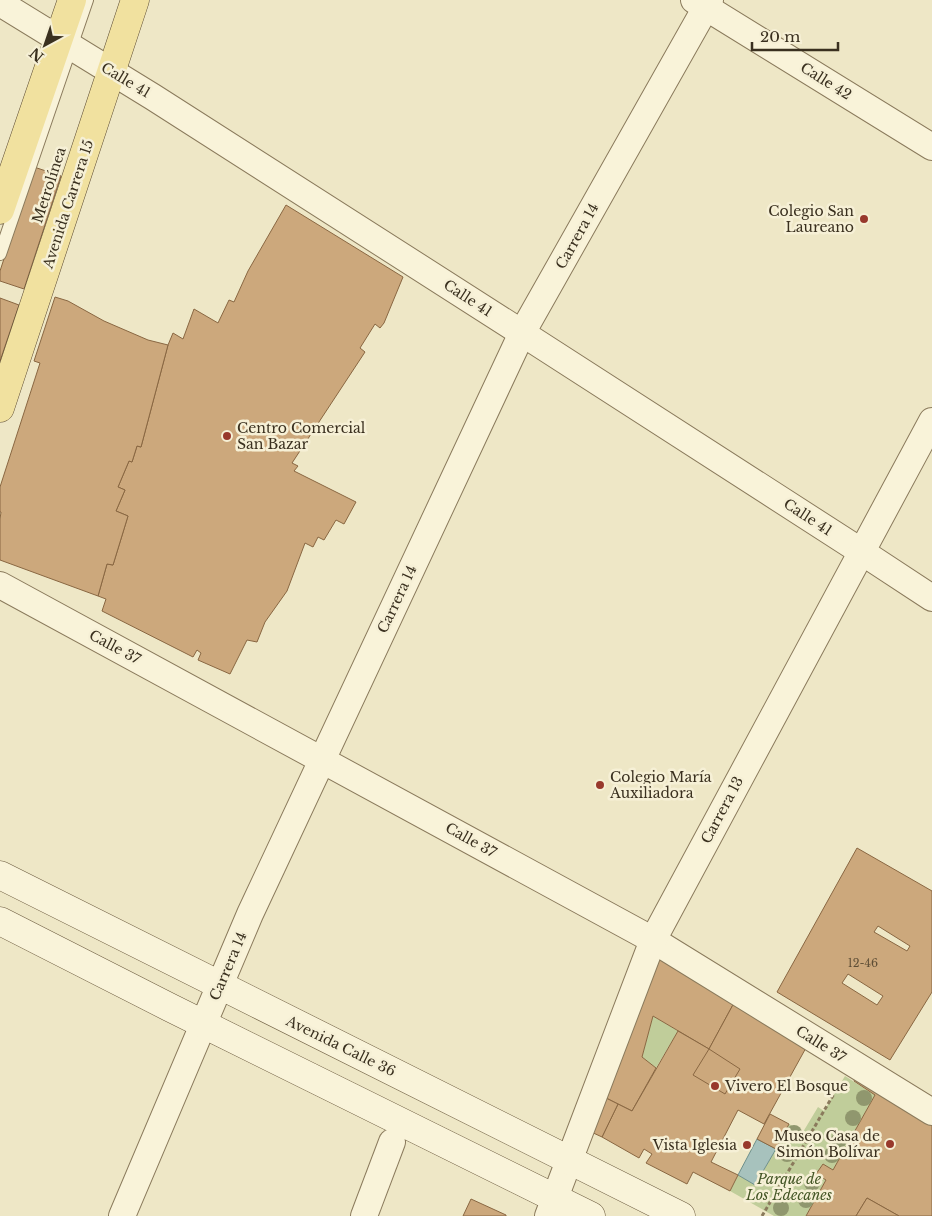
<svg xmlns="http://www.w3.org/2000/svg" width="932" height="1216" font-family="'Libre Baskerville',serif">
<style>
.green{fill:#c0cd9a}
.water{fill:#a7c2bd;stroke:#6e908c}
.building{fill:#cca87c;stroke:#896742;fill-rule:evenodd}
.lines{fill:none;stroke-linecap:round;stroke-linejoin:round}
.lane-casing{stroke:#8a7a5c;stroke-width:14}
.street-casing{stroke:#8a7a5c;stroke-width:28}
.secondary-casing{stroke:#6c5b3f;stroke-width:29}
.primary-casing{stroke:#584730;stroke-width:29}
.path{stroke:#8a7a5c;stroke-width:3;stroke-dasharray:4 2.5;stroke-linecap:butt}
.lane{stroke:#f9f3d9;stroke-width:12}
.street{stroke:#f9f3d9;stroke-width:26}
.secondary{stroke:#f9f3d9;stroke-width:28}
.primary{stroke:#f1e19f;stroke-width:28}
.tree{fill:#90976e}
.poi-dot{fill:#98392c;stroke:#f6f0d6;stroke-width:2}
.labels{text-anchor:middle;stroke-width:5;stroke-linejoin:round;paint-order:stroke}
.number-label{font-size:11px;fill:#5e4e36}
.street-label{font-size:14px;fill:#3a301f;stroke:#f6f0d6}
.poi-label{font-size:14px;fill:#3a301f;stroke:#f6f0d6;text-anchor:end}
.park-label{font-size:14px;font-style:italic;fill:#445626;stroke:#f6f0d6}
</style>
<rect width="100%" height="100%" fill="#eee7c6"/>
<g class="green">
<path d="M 653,1016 L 678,1031 L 656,1068 L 642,1057 Z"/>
<path d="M 845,1076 L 875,1095 L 833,1170 L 823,1164 L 816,1174 L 826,1180 L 806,1216 L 774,1216 L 730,1191 L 738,1175 L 756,1185 L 789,1124 L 803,1132 L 818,1107 L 824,1111 Z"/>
</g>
<path class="water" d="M 757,1139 L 776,1149 L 755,1185 L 738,1175 Z"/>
<g class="building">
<path d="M 34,167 L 61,176 L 24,289 L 0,281 L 0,271 Z"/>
<path d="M 286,205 L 403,277 L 384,323 L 380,328 L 375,324 L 360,348 L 365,352 L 292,463 L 298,466 L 294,471 L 356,502 L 344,524 L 336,520 L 324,540 L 318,537 L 313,547 L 305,543 L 287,591 L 265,622 L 257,642 L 247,640 L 230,674 L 198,660 L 201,653 L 197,650 L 193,657 L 102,611 L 106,599 L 98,596 L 107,564 L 113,565 L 128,516 L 116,511 L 125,490 L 118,487 L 129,461 L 132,462 L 137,446 L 141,447 L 168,345 L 173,333 L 183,339 L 194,309 L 218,323 L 229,300 L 234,302 L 248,271 Z"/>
<path d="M 55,297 L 68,301 L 104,321 L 148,340 L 168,345 L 141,447 L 137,446 L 132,462 L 129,461 L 118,487 L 125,490 L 116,511 L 128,516 L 113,565 L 107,564 L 98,596 L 0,560 L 0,519 L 1,512 L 0,512 L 0,487 L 40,363 L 34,361 Z"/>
<path d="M 0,298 L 19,305 L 0,361 Z"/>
<path d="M 857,848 L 932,891 L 932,992 L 890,1060 L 777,992 ZM 878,926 L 910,946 L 907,951 L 874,932 ZM 848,974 L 883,996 L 877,1005 L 842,983 Z"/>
<path d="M 657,951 L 735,1001 L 709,1049 L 653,1016 L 642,1057 L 656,1068 L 632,1111 L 606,1098 Z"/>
<path d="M 735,1001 L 807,1046 L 764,1124 L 738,1110 L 711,1162 L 738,1175 L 730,1191 L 693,1172 L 687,1184 L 646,1163 L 652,1154 L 644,1149 L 639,1158 L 602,1137 L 618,1104 L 632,1111 L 678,1031 L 709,1049 Z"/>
<path d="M 709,1049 L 740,1069 L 725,1094 L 693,1075 Z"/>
<path d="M 859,1071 L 932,1124 L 932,1216 L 899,1216 L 867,1198 L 856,1216 L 806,1216 L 826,1180 L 816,1174 L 823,1164 L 833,1170 L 875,1095 L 854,1081 Z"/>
<path d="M 606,1098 L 618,1104 L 602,1137 L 589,1131 Z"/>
<path d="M 770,1114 L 789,1124 L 776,1149 L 757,1139 Z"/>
<path d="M 867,1198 L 899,1216 L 856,1216 Z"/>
<path d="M 471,1199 L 506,1215 L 506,1216 L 463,1216 Z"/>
</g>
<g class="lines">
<defs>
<path id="lane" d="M 0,254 L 87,0"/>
<g id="street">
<path d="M 694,0 L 932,147"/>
<path d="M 0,3 L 153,97 L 522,333 L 862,552 L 932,598"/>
<path d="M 0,585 L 653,940 L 932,1112"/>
<path d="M 122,1216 L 250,914 L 522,333 L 710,0"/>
<path d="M 364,1216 L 392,1142"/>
<path d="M 548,1216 L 653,940 L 932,421"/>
</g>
<g id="secondary">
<path d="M 0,875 L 681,1216"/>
<path d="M 0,921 L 169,1007 L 591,1216"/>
</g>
<g id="primary">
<path d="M 0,210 L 72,0"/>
<path d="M 0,408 L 135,0"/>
</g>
</defs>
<use href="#lane" class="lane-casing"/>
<use href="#street" class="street-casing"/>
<use href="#secondary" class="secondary-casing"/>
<use href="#primary" class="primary-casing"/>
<path class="path" d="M 762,1216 L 838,1087"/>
<use href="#lane" class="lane"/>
<use href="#street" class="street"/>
<use href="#secondary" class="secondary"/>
<use href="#primary" class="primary"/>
</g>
<g class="tree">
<circle cx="864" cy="1098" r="8"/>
<circle cx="853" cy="1118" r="8"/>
<circle cx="794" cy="1133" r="8"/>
<circle cx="839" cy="1140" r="8"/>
<circle cx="787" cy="1154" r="8"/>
<circle cx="832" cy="1155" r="8"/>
<circle cx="812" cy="1183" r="8"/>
<circle cx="806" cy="1200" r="8"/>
<circle cx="781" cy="1208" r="8"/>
</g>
<g class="poi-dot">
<circle cx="864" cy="219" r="5"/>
<circle cx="227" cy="436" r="5"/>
<circle cx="600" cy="785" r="5"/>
<circle cx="715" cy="1086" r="5"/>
<circle cx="890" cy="1144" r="5"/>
<circle cx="747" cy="1145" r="5"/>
</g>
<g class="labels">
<g class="number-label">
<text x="863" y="967">12-46</text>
</g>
<g class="street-label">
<text transform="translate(126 80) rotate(31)" y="5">Calle 41</text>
<text transform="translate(826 81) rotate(32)" y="5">Calle 42</text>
<text transform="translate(49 185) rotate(-72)" y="5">Metrolínea</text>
<text transform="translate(68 204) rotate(-72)" y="5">Avenida Carrera 15</text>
<text transform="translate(577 236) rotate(-61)" y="5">Carrera 14</text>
<text transform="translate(468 298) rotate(33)" y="5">Calle 41</text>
<text transform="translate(808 517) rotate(33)" y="5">Calle 41</text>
<text transform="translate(397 599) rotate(-65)" y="5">Carrera 14</text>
<text transform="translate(115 647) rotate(28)" y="5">Calle 37</text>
<text transform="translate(722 810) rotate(-62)" y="5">Carrera 13</text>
<text transform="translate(471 840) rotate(29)" y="5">Calle 37</text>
<text transform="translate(228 966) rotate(-67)" y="5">Carrera 14</text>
<text transform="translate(821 1044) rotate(32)" y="5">Calle 37</text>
<text transform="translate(341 1046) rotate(26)" y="5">Avenida Calle 36</text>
</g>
<g class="poi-label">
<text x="854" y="216">Colegio San<tspan x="854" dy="16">Laureano</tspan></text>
<text x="237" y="433" text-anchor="start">Centro Comercial<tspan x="237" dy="16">San Bazar</tspan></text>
<text x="610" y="782" text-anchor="start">Colegio María<tspan x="610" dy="16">Auxiliadora</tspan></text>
<text x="725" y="1091" text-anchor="start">Vivero El Bosque</text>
<text x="880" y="1141">Museo Casa de<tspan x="880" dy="16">Simón Bolívar</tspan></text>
<text x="737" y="1150">Vista Iglesia</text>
</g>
<g class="park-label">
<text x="789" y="1184">Parque de<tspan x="789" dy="16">Los Edecanes</tspan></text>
</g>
</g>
<g transform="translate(45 45) rotate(220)" stroke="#f6f0d6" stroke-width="4" paint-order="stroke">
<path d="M0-4L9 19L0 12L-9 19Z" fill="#3a301f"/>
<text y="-8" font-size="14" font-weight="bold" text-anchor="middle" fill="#3a301f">N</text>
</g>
<path d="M752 42v8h86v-8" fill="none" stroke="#3a301f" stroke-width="2.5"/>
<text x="760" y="42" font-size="15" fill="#3a301f" stroke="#f6f0d6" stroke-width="4" paint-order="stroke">20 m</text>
</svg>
